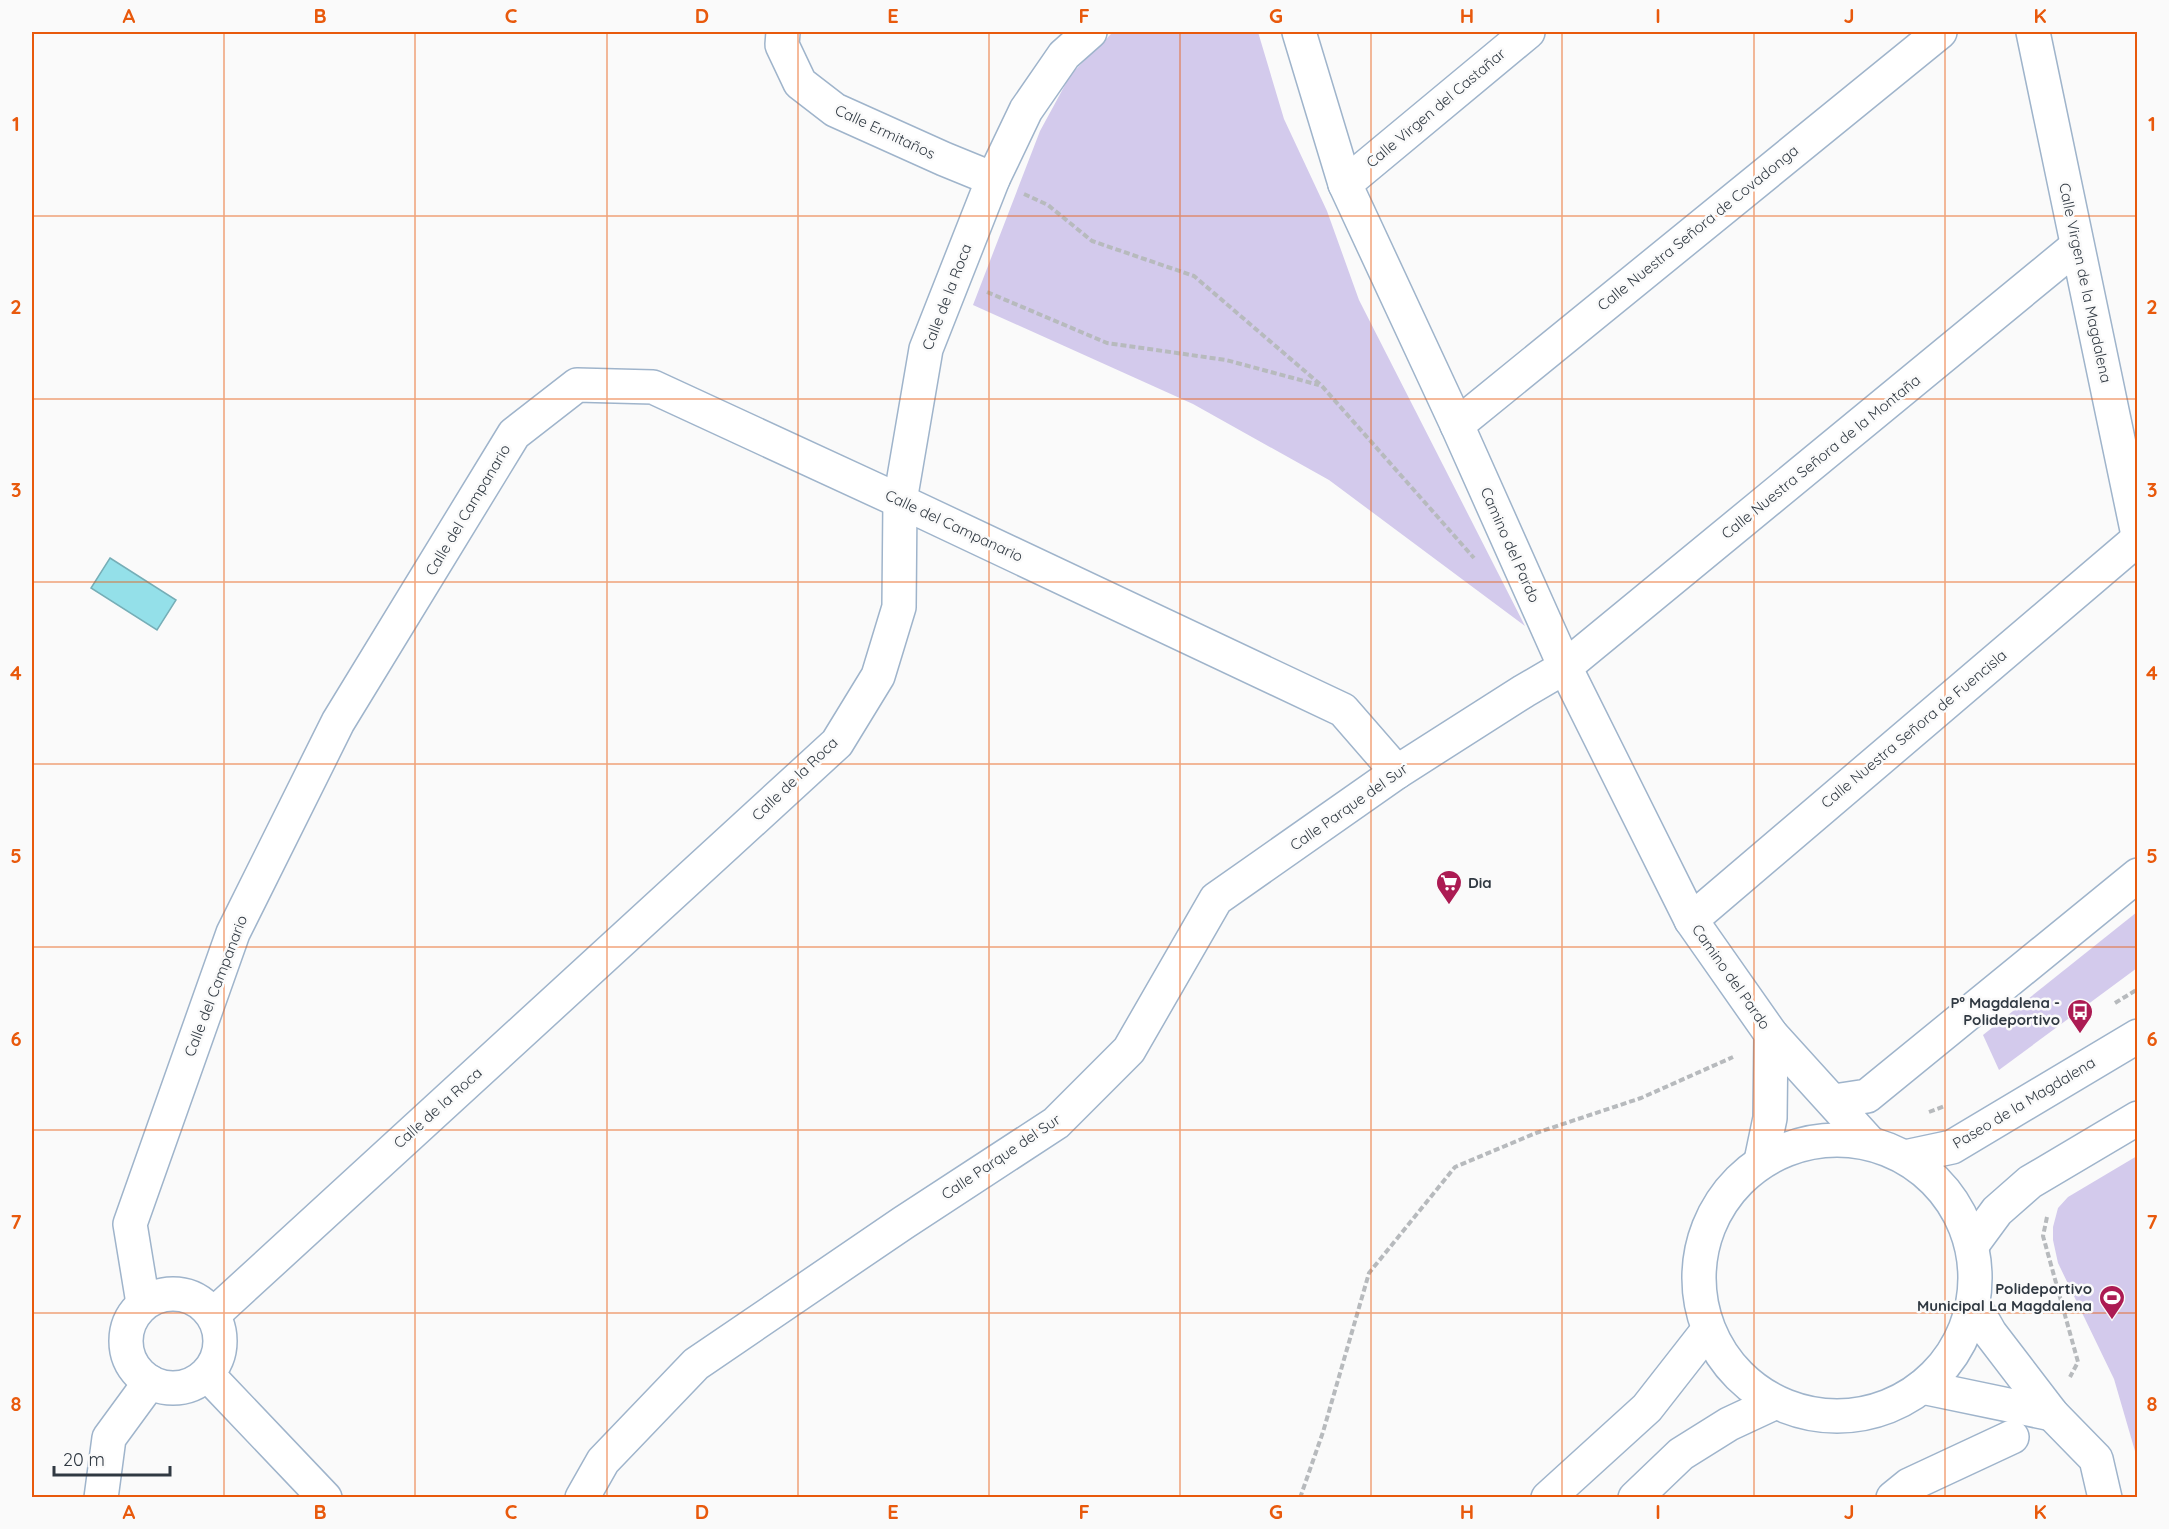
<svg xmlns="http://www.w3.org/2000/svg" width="2169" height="1529" font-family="Quicksand,sans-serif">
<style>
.green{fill:#d3caec}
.water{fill:#94e0e9;stroke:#76aeb7;stroke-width:1.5}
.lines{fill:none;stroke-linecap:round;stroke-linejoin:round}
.street-casing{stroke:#9fb4cb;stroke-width:36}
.secondary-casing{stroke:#9fb4cb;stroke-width:36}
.path{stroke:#b7babd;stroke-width:4;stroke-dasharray:6 3;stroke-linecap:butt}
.street{stroke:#fff;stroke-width:33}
.secondary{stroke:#fff;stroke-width:33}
.grid{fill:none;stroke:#e8590c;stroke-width:1.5;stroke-opacity:0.55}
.labels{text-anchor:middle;stroke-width:5;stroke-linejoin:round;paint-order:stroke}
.street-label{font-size:15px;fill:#303942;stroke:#fafafa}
.poi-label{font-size:15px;font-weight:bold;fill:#303942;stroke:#fafafa;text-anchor:end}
.neatline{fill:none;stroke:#e8590c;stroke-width:2}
.grid-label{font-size:20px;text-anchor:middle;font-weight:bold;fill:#e8590c}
</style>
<rect width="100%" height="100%" fill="#fafafa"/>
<g class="green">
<path d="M 1113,32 L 1258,32 L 1284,119 L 1327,211 L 1359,300 L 1525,626 L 1329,480 L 1193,404 L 973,305 L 1040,131 L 1071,74 Z"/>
<path d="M 2137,912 L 2137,968 L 1999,1070 L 1983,1035 Z"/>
<path d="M 2137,1156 L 2137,1458 L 2114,1379 L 2058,1263 L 2053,1240 L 2053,1227 L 2058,1208 L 2068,1197 Z"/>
</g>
<path class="water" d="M 110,558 L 176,600 L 157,630 L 91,588 Z"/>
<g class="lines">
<defs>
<g id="street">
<path d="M 783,32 L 782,45 L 800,83 L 835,110 L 944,159 L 993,179"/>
<path d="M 1299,32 L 1345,184 L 1457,425 L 1565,667 L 1691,920 L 1771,1034 L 1869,1142"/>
<path d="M 2033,32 L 2138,535"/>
<path d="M 1345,184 L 1528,32"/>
<path d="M 1457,425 L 1940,32"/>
<path d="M 1691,920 L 2138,539"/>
<path d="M 1834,1101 L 1867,1096 L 2138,875"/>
<path d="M 1761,1161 L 1770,1118 L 1771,1034"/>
<circle cx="173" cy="1341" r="47"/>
<path d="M 143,1303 L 130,1224 L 233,933 L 338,722 L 514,434 L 577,385 L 653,387 L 900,501 L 1343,710 L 1397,772"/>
<path d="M 1973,1303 L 1990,1333 L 2052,1414 L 2096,1459 L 2105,1498"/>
<path d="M 213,1315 L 837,743 L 878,676 L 899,607 L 900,501 L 926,349 L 993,179 L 1026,110 L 1064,55 L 1090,32"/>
<path d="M 207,1374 L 325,1498"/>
<path d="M 1922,1387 L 2052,1414"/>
<path d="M 101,1498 L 109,1438 L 150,1382"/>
<path d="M 582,1498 L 603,1461 L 696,1364 L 903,1223 L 1056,1123 L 1129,1050 L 1216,899 L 1397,772 L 1524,691 L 1565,667 L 2077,246"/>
<path d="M 1893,1498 L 1909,1485 L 2012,1437"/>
</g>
<g id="secondary">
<circle cx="1837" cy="1278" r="138"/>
<path d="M 1905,1157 L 1952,1147 L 2138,1036"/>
<path d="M 1972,1245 L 1997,1211 L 2030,1182 L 2138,1118"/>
<path d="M 1548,1498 L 1647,1408 L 1708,1330"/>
<path d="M 1635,1498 L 1681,1454 L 1729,1424 L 1774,1403"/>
</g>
</defs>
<use href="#street" class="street-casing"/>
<use href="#secondary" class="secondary-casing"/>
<g class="path">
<path d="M 1024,194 L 1048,205 L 1092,241 L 1194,276 L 1321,385 L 1474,558"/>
<path d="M 987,292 L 1107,343 L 1226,360 L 1319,385"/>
<path d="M 2115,1003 L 2138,989"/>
<path d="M 1929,1112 L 1945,1106"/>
<path d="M 2047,1217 L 2043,1236 L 2078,1362 L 2070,1377"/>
<path d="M 1300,1498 L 1323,1432 L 1369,1273 L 1455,1167 L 1536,1133 L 1641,1098 L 1733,1057"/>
</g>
<use href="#street" class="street"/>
<use href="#secondary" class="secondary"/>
</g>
<path class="grid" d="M 224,32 L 224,1498M 415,32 L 415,1498M 607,32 L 607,1498M 798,32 L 798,1498M 989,32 L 989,1498M 1180,32 L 1180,1498M 1371,32 L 1371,1498M 1562,32 L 1562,1498M 1754,32 L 1754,1498M 1945,32 L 1945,1498M 32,216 L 2138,216M 32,399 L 2138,399M 32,582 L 2138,582M 32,764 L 2138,764M 32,947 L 2138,947M 32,1130 L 2138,1130M 32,1313 L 2138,1313"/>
<defs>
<symbol id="supermarket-pin" viewBox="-11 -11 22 30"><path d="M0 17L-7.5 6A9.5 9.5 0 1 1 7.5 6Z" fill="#ac1b53" stroke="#fafafa"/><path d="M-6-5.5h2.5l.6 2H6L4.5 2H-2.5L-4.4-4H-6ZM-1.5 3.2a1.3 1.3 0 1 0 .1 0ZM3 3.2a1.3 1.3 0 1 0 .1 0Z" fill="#fff"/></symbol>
<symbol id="bus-pin" viewBox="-11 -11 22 30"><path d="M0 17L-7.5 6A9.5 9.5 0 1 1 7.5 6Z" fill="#ac1b53" stroke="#fafafa"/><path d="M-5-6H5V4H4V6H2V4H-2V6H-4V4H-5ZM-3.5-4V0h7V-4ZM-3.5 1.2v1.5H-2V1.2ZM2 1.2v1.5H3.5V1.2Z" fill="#fff"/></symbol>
<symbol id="stadium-pin" viewBox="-11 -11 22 30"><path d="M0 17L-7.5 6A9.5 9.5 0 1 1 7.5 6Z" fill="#ac1b53" stroke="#fafafa"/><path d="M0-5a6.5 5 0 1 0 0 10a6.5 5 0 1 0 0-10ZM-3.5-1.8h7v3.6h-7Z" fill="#fff"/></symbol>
</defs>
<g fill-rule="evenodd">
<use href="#supermarket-pin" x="1434" y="868" width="30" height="40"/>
<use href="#bus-pin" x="2065" y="997" width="30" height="40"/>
<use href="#stadium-pin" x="2097" y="1283" width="30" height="40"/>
</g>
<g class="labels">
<g class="street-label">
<text transform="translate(1436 108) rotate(-40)" y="5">Calle Virgen del Castañar</text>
<text transform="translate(885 132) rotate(25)" y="5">Calle Ermitaños</text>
<text transform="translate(1698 228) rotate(-39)" y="5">Calle Nuestra Señora de Covadonga</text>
<text transform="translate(2085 283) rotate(78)" y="5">Calle Virgen de la Magdalena</text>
<text transform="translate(947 297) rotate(-69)" y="5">Calle de la Roca</text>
<text transform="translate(1821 457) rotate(-39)" y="5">Calle Nuestra Señora de la Montaña</text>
<text transform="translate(468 510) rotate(-59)" y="5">Calle del Campanario</text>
<text transform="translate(954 526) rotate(25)" y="5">Calle del Campanario</text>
<text transform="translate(1510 545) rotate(66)" y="5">Camino del Pardo</text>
<text transform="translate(1914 729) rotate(-40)" y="5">Calle Nuestra Señora de Fuencisla</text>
<text transform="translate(795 779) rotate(-44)" y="5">Calle de la Roca</text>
<text transform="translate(1349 807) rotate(-35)" y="5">Calle Parque del Sur</text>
<text transform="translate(1731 977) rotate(55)" y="5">Camino del Pardo</text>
<text transform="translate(216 986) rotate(-69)" y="5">Calle del Campanario</text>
<text transform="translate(2024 1103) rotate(-31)" y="5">Paseo de la Magdalena</text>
<text transform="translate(438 1108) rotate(-42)" y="5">Calle de la Roca</text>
<text transform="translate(1001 1157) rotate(-34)" y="5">Calle Parque del Sur</text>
</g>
<g class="poi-label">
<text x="1468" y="888" text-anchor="start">Dia</text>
<text x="2060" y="1008">Pº Magdalena -<tspan x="2060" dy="17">Polideportivo</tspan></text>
<text x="2092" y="1294">Polideportivo<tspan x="2092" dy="17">Municipal La Magdalena</tspan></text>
</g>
</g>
<rect width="2169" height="1529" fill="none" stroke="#fafafa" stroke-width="66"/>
<path d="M54 1466v9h116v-9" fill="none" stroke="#303942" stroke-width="3"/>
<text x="63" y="1466" font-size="18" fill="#303942" stroke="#fafafa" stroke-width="4.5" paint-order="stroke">20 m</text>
<rect x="33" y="33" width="2103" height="1463" class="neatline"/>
<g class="grid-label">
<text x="129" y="23">A</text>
<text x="320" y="23">B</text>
<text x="511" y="23">C</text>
<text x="702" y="23">D</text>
<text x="893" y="23">E</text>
<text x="1084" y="23">F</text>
<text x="1276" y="23">G</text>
<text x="1467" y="23">H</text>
<text x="1658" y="23">I</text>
<text x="1849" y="23">J</text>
<text x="2040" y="23">K</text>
<text x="16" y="131">1</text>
<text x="2152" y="131">1</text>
<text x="16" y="314">2</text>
<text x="2152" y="314">2</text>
<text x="16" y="497">3</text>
<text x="2152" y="497">3</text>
<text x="16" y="680">4</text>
<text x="2152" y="680">4</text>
<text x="16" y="863">5</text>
<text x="2152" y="863">5</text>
<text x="16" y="1046">6</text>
<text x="2152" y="1046">6</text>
<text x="16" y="1229">7</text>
<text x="2152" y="1229">7</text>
<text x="16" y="1411">8</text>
<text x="2152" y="1411">8</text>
<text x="129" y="1519">A</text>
<text x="320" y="1519">B</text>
<text x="511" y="1519">C</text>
<text x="702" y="1519">D</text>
<text x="893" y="1519">E</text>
<text x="1084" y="1519">F</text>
<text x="1276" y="1519">G</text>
<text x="1467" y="1519">H</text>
<text x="1658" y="1519">I</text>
<text x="1849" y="1519">J</text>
<text x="2040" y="1519">K</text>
</g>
</svg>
